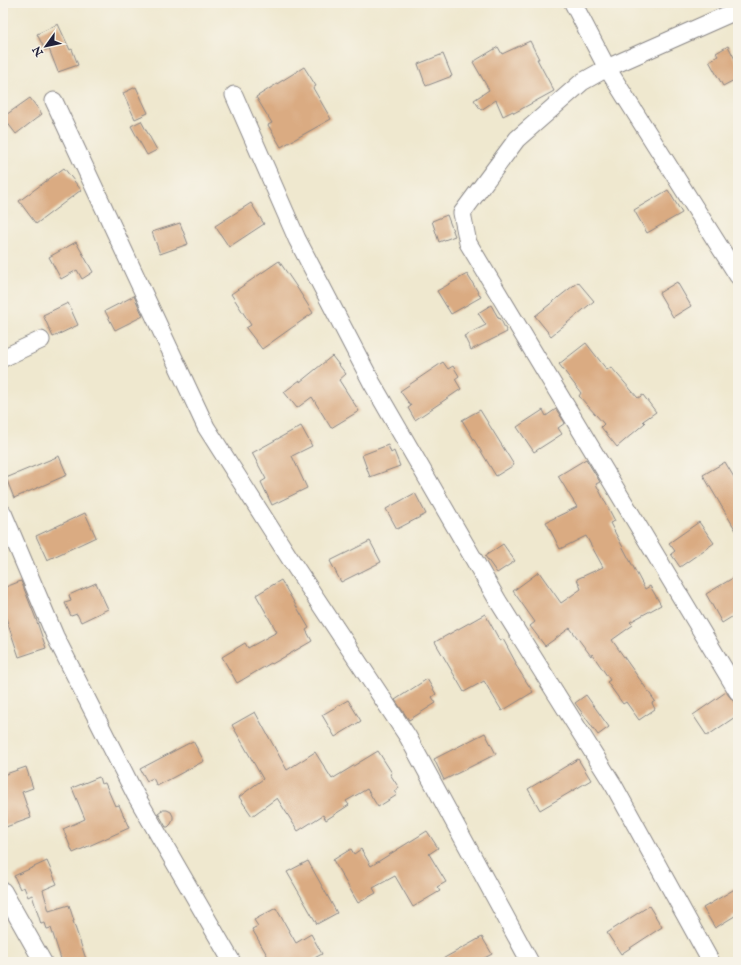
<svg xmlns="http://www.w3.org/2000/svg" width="741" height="965" font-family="'IM FELL English',serif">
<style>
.building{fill:#daab82}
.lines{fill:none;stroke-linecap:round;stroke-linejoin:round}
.street-casing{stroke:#888585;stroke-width:19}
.street{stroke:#fff;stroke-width:17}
</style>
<rect width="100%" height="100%" fill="#f7f3e8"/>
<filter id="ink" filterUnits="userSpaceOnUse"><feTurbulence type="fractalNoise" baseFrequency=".025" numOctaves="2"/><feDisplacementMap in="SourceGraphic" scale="8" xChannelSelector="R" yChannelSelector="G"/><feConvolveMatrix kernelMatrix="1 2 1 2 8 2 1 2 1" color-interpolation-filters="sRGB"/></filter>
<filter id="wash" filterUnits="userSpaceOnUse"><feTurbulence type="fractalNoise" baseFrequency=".012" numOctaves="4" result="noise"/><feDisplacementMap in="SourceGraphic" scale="16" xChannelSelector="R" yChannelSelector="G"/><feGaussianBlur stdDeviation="0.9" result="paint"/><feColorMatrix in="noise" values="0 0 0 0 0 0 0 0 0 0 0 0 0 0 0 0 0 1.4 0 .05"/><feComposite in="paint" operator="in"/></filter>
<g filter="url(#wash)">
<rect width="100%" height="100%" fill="#efe8cf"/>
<g id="blocks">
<g class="building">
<path d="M 58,24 L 70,50 L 72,49 L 78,65 L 58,72 L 49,49 L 45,50 L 37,34 Z"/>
<path d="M 530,41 L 539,59 L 537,59 L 554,91 L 514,113 L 513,111 L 503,116 L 496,100 L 481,110 L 474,100 L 489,90 L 473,62 L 498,47 L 502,54 Z"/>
<path d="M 728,46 L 738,65 L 738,78 L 723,86 L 709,61 L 718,56 L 716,53 Z"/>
<path d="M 443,54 L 452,76 L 426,86 L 418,64 Z"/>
<path d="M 304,67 L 316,86 L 313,88 L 331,119 L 281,147 L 268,125 L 272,123 L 256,97 Z"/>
<path d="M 136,87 L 148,113 L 135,119 L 123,93 Z"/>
<path d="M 30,98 L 42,114 L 16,134 L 3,117 Z"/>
<path d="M 141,121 L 157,150 L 147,155 L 131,126 Z"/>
<path d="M 64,168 L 81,190 L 36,224 L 19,201 Z"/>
<path d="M 668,190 L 682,213 L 647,233 L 634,210 Z"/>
<path d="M 251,203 L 264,224 L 229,247 L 215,226 Z"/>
<path d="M 447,215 L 455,236 L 439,242 L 432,221 Z"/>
<path d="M 180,223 L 188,244 L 160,254 L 152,232 Z"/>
<path d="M 76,242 L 93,272 L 82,279 L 77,270 L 61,279 L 49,257 Z"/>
<path d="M 279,261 L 296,286 L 313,313 L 290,329 L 262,349 L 246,328 L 251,325 L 231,294 Z"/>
<path d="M 467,274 L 481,297 L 451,314 L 437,291 Z"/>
<path d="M 578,282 L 594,301 L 551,336 L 535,316 Z"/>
<path d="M 677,282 L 691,306 L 673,317 L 659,293 Z"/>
<path d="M 134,296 L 143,316 L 115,330 L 105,311 Z"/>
<path d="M 68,303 L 78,325 L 53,337 L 43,315 Z"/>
<path d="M 491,305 L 499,319 L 500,318 L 507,332 L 471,350 L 464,336 L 486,325 L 478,313 Z"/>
<path d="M 586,343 L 607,370 L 611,367 L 638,398 L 643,395 L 656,412 L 643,421 L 645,423 L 617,447 L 601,427 L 604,424 L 579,396 L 581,393 L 559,364 Z"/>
<path d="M 332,356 L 346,374 L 339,380 L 359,411 L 331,428 L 312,397 L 297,408 L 284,392 L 300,380 L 300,382 Z"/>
<path d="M 443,362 L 448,369 L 453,366 L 459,376 L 455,379 L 461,389 L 415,420 L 408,408 L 411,406 L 400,391 Z"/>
<path d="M 556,409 L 565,423 L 558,428 L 562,434 L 534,452 L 517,427 L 543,410 L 546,416 Z"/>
<path d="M 480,410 L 514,465 L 496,476 L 462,420 Z"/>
<path d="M 301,426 L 312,446 L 292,456 L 307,488 L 272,505 L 261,482 L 266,479 L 252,453 Z"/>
<path d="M 388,445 L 391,453 L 394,451 L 400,466 L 370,477 L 362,455 Z"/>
<path d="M 59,456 L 67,475 L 14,498 L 6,478 Z"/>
<path d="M 586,459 L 600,482 L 596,484 L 615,521 L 610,523 L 645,589 L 650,586 L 661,605 L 630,622 L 633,625 L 612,640 L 655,701 L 652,703 L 655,709 L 639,720 L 626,702 L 623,704 L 607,682 L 610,680 L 592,654 L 591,656 L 570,628 L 545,646 L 530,626 L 535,622 L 513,591 L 539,572 L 561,603 L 581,589 L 577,579 L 603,567 L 586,536 L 560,549 L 546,522 L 577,507 L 558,476 Z"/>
<path d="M 725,462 L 738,484 L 738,534 L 703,475 Z"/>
<path d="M 415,493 L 426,514 L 397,529 L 386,509 Z"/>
<path d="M 85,513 L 96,537 L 47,560 L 36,536 Z"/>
<path d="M 699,522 L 714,543 L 680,567 L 671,554 L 675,551 L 669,543 Z"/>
<path d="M 370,541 L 381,562 L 341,582 L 330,561 Z"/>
<path d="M 503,544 L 515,561 L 497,573 L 485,556 Z"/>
<path d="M 738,575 L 738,613 L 722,623 L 706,594 Z"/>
<path d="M 281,580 L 309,628 L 306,630 L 312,641 L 272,664 L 271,663 L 237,683 L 222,657 L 245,643 L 248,648 L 277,632 L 256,595 Z"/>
<path d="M 21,581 L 36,619 L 46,648 L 19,657 L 5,615 L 3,616 L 3,588 Z"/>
<path d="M 96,583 L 108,609 L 81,622 L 77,614 L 71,616 L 65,603 L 71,601 L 69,595 Z"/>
<path d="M 485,614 L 500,641 L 503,639 L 516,663 L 515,664 L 533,692 L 502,711 L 484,681 L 464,692 L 435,642 Z"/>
<path d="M 427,679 L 436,694 L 432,697 L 436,703 L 409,720 L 395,700 Z"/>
<path d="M 726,692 L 738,707 L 738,715 L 707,736 L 693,715 Z"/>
<path d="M 586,695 L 609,727 L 598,735 L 575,703 Z"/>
<path d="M 348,700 L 361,721 L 335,737 L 322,715 Z"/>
<path d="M 255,712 L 287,770 L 315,752 L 332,779 L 378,751 L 392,773 L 390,774 L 399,788 L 394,791 L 397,795 L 378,807 L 367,789 L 346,801 L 349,805 L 326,820 L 323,815 L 298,831 L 277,798 L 252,816 L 239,797 L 263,779 L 232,725 Z"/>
<path d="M 485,733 L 496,754 L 444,780 L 434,759 Z"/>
<path d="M 193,741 L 204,761 L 157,786 L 153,778 L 147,781 L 140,769 Z"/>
<path d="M 578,759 L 591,780 L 540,810 L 528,789 Z"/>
<path d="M 26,767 L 33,788 L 22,792 L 31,818 L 3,828 L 3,775 Z"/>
<path d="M 99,777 L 101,784 L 105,783 L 115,806 L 119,805 L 129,828 L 73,853 L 63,829 L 85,819 L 72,788 Z"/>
<path d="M 162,810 L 167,810 L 171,812 L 173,816 L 173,820 L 171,824 L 168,827 L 166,827 L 158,813 Z"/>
<path d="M 427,831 L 438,848 L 429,854 L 446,882 L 437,887 L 440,891 L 413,907 L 395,876 L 373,888 L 376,893 L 358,903 L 333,860 L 351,849 L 354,854 L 361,849 L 371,866 Z"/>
<path d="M 47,861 L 57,884 L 43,890 L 49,911 L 69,905 L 74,921 L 73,921 L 87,962 L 62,962 L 51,928 L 47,929 L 45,923 L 41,924 L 32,895 L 28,897 L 24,887 L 20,889 L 14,876 Z"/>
<path d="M 308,861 L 337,913 L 317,924 L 287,872 Z"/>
<path d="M 738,887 L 738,914 L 715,928 L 703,908 Z"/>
<path d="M 649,906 L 662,927 L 621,954 L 607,933 Z"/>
<path d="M 276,908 L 296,943 L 311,934 L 322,954 L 307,962 L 271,962 L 252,929 L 258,926 L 254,920 Z"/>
<path d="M 482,937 L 492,954 L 477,962 L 437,962 Z"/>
</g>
</g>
</g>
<g filter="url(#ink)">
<use href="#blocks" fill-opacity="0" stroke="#888585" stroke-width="1"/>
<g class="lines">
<defs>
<g id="street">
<path d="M 573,3 L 607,68 L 738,276"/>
<path d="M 738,10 L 607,68 L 582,82 L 517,139 L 462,213 L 468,243 L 738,692"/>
<path d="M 234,95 L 297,239 L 372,383 L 498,601 L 614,786 L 711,962"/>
<path d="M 54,101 L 206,427 L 296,568 L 408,737 L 530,962"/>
<path d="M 3,358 L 41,340"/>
<path d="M 3,513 L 55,636 L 135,794 L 232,962"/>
<path d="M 3,891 L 43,962"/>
</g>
</defs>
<use href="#street" class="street-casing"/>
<use href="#street" class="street"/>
</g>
</g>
<rect width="741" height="965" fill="none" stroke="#f7f3e8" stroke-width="16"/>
<g transform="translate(46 46) rotate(237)" stroke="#f7f3e8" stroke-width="3" paint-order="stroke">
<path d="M0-3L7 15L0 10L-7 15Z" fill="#22223b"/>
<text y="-6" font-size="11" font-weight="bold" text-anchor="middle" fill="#22223b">N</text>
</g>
</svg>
